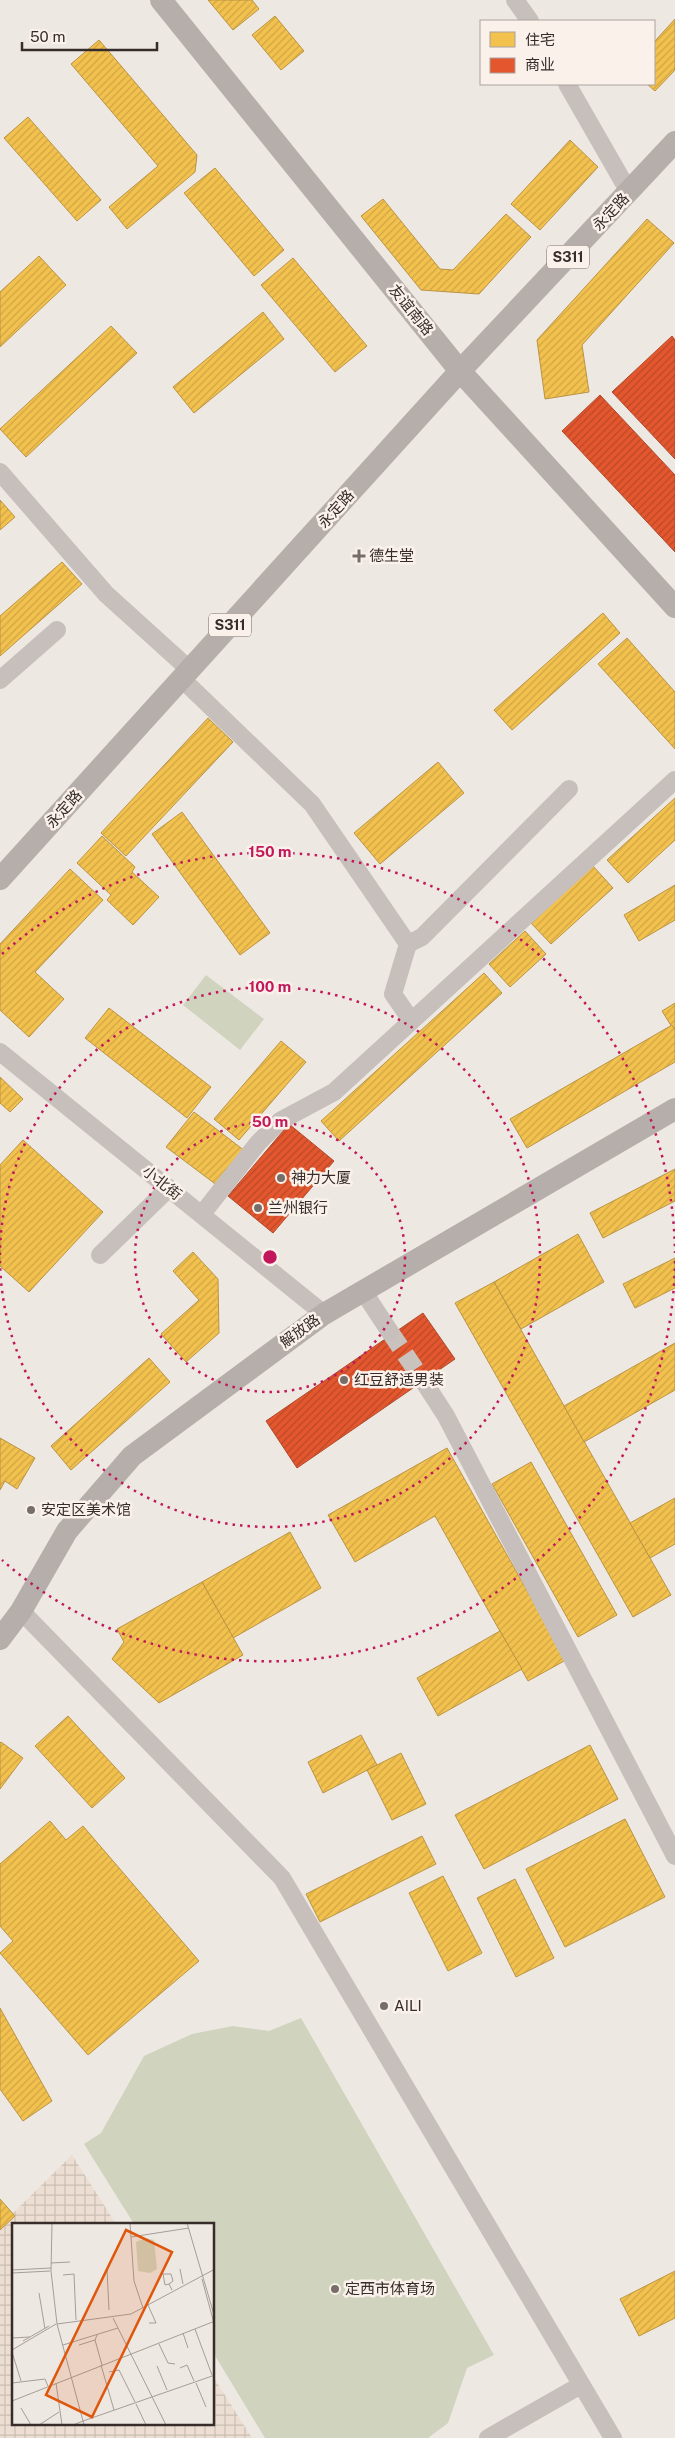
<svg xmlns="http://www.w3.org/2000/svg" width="675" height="2438" font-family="'Public Sans','Noto Sans SC',sans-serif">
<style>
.pitch{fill:#d0d3bd}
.plaza{fill:url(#plaza-grid)}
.homes{fill:url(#homes-hatch);stroke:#ba9443}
.shops{fill:url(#shops-hatch);stroke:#b04a2c}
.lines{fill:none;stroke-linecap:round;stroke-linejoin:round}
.minor-tunnel{stroke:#c9c2bd;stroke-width:18;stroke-dasharray:18 9;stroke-linecap:butt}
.minor{stroke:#c6bfbb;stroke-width:18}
.major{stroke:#b6aeaa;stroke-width:22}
.ring{fill:none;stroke:#c2185b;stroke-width:2.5;stroke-dasharray:2.5 5}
.poi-dot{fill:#776e6a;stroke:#faf1ea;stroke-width:2}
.labels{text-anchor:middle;stroke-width:5;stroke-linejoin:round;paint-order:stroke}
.shield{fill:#faf1ea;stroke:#726763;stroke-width:1}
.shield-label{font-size:14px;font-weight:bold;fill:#372c29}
.street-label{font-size:15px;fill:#372c29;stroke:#faf1ea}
.poi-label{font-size:15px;fill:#372c29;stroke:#faf1ea;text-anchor:start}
.inset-road{fill:none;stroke:#a59d98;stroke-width:1}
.view{fill:#df570d;fill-opacity:0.15;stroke:#df570d;stroke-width:2.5}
.inset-edge{fill:none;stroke:#372c29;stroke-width:2.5}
.centre{fill:#c2185b;stroke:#faf1ea;stroke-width:2.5}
.ring-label{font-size:15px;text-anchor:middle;font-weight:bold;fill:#c2185b;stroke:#faf1ea;stroke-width:5;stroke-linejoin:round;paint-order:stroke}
</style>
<defs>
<pattern id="plaza-grid" width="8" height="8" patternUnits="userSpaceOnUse" patternTransform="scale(1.25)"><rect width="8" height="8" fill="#ecded2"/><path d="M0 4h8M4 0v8" fill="none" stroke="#cbbfb4"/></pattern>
<pattern id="homes-hatch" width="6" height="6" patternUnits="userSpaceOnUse" patternTransform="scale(1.25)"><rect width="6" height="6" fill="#f2c14e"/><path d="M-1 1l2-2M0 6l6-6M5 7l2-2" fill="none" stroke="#d0a644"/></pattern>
<pattern id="shops-hatch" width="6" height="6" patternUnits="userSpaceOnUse" patternTransform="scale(1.25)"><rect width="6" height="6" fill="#e4572e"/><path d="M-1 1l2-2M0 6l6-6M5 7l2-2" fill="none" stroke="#ba4827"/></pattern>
</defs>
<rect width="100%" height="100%" fill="#eee8e2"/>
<g class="pitch">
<path d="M 206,975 L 264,1019 L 240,1050 L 183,1005 Z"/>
<path d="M 301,2018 L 494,2355 L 467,2368 L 448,2423 L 428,2438 L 265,2438 L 214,2354 L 214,2224 L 134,2224 L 84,2144 L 101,2133 L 144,2056 L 192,2034 L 233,2026 L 269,2031 Z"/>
</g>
<path class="plaza" d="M 72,2155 L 116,2224 L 14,2224 L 14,2424 L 214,2424 L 214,2378 L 252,2438 L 0,2438 L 0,2226 Z"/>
<g class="homes">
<path d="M 208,0 L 252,0 L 259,9 L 233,30 Z"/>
<path d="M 275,16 L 304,51 L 281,70 L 252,35 Z"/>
<path d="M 675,19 L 675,70 L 655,91 L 647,84 L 654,84 L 654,42 Z"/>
<path d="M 99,40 L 197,155 L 195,172 L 127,229 L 109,207 L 158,166 L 71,64 Z"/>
<path d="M 28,117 L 101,200 L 77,221 L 4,138 Z"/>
<path d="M 570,140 L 598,167 L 540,230 L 511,204 Z"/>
<path d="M 215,168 L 284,250 L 254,276 L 184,193 Z"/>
<path d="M 383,199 L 440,269 L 453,270 L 506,214 L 531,237 L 479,294 L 421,290 L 361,216 Z"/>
<path d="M 647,219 L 674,243 L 582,345 L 589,392 L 545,399 L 537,340 Z"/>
<path d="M 39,256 L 66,285 L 0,347 L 0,292 Z"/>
<path d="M 293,258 L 367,346 L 335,372 L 261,285 Z"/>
<path d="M 263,312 L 284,339 L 194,413 L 173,387 Z"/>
<path d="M 111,326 L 137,353 L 26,457 L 0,429 Z"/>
<path d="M 0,500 L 15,517 L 0,530 Z"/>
<path d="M 62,562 L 82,584 L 0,656 L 0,616 Z"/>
<path d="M 603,613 L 620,633 L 512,730 L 494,710 Z"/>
<path d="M 627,638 L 675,692 L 675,749 L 598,664 Z"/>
<path d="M 208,718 L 233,742 L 126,856 L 101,833 Z"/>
<path d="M 438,762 L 464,793 L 380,864 L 354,833 Z"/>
<path d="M 675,798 L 675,840 L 628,883 L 607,860 Z"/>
<path d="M 182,812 L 270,933 L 240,955 L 152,834 Z"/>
<path d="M 102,836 L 135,867 L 132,872 L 159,897 L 133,925 L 107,900 L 111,895 L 77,863 Z"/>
<path d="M 593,866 L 613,888 L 551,944 L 530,922 Z"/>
<path d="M 70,869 L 103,900 L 35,972 L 64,999 L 29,1037 L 0,1010 L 0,944 Z"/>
<path d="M 675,885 L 675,920 L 639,941 L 624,915 Z"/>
<path d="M 525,931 L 546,954 L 510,987 L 489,964 Z"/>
<path d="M 484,973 L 502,993 L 339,1141 L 321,1121 Z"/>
<path d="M 675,1003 L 675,1032 L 662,1011 Z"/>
<path d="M 109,1008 L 211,1087 L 187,1118 L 85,1038 Z"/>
<path d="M 672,1025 L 675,1030 L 675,1062 L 527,1148 L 510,1119 Z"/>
<path d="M 281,1041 L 306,1062 L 239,1140 L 214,1119 Z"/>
<path d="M 0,1077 L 23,1099 L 10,1112 L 0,1103 Z"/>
<path d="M 194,1112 L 245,1151 L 218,1186 L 166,1147 Z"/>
<path d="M 23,1140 L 103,1212 L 29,1292 L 0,1266 L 0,1165 Z"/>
<path d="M 675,1169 L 675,1201 L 603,1238 L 590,1213 Z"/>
<path d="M 578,1234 L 604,1282 L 521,1329 L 494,1282 Z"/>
<path d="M 193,1252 L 218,1279 L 219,1333 L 186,1362 L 161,1334 L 199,1300 L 173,1271 Z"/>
<path d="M 675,1258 L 675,1288 L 635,1308 L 623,1284 Z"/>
<path d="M 494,1282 L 671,1595 L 633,1617 L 455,1303 Z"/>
<path d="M 675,1343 L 675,1390 L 584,1442 L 564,1406 Z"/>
<path d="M 149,1358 L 170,1382 L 71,1470 L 51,1446 Z"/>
<path d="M 0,1438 L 35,1458 L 17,1489 L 5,1481 L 0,1490 Z"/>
<path d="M 447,1448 L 566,1660 L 528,1681 L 435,1516 L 355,1562 L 328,1515 Z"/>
<path d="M 531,1462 L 617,1615 L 578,1637 L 492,1484 Z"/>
<path d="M 675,1498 L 675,1544 L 650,1558 L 630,1523 Z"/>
<path d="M 290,1532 L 321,1588 L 233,1638 L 202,1582 Z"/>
<path d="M 202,1582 L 243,1655 L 159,1703 L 112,1659 L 124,1642 L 117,1629 Z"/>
<path d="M 500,1631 L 522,1669 L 438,1716 L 417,1678 Z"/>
<path d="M 68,1716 L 125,1778 L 92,1808 L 35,1746 Z"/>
<path d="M 361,1735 L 377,1765 L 323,1793 L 308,1762 Z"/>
<path d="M 1,1742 L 23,1758 L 0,1789 L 0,1743 Z"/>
<path d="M 590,1745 L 618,1799 L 484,1869 L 455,1815 Z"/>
<path d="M 401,1753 L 426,1804 L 392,1820 L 367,1770 Z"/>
<path d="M 625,1819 L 665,1897 L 565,1947 L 526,1869 Z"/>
<path d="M 50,1821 L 66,1840 L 83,1826 L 199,1961 L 88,2055 L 0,1953 L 13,1941 L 0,1926 L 0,1864 Z"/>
<path d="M 422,1836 L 436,1864 L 320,1922 L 306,1894 Z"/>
<path d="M 443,1876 L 482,1953 L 448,1971 L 409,1893 Z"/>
<path d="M 515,1879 L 554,1958 L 516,1977 L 477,1898 Z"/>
<path d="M 0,2008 L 52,2101 L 23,2121 L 0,2089 Z"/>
<path d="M 0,2199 L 15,2216 L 0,2230 Z"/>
<path d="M 675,2271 L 675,2318 L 639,2336 L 620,2299 Z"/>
</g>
<g class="shops">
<path d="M 672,336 L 675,340 L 675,459 L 612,392 Z"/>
<path d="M 600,395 L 675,475 L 675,552 L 562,431 Z"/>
<path d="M 289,1124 L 334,1161 L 273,1233 L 228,1196 Z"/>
<path d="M 423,1313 L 455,1359 L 297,1468 L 266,1421 Z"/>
</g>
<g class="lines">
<path class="minor-tunnel" d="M 390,1332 L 424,1382"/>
<g class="minor">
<path d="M 515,0 L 530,21"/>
<path d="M 567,84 L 629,192"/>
<path d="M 0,472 L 106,594 L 190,670"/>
<path d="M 182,679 L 312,804 L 408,944 L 393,994 L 411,1020"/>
<path d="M 0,680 L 57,630"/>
<path d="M 408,944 L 422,937 L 569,789"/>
<path d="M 0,1052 L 324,1314"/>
<path d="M 202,1214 L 258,1143 L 280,1121 L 334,1092 L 675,780"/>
<path d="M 100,1255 L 169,1188"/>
<path d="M 363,1291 L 390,1332"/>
<path d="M 424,1382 L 446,1416 L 675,1856"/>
<path d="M 21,1611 L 282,1878 L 613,2438"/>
<path d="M 488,2438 L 581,2385"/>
</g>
<g class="major">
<path d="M 161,0 L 460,371 L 675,607"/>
<path d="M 0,879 L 460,371 L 675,142"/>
<path d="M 0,1639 L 21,1611 L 67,1531 L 132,1456 L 324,1314 L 675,1109"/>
</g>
</g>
<g class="ring">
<circle cx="270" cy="1257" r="135"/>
<path d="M0 1255A270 270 0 1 1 0 1259"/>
<path d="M675 1261A405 405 0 0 1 2 1560M2 954A405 405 0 0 1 675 1253"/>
</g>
<g class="poi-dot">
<path d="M356.5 548.5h5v5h5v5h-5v5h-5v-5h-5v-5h5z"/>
<circle cx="281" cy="1178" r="5"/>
<circle cx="258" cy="1208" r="5"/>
<circle cx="344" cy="1380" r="5"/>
<circle cx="31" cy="1510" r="5"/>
<circle cx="384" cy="2006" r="5"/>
<circle cx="335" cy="2289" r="5"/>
</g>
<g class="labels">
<g class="shield">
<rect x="547" y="245.5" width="42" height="23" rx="4"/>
<rect x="209" y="613.5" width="42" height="23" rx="4"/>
</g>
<g class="shield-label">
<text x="568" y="262">S311</text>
<text x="230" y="630">S311</text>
</g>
<g class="street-label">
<text transform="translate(611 212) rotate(-47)" y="5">永定路</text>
<text transform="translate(411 310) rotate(51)" y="5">友谊南路</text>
<text transform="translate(336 509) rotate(-48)" y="5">永定路</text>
<text transform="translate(64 809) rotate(-48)" y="5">永定路</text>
<text transform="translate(162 1183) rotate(38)" y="5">小北街</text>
<text transform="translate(300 1331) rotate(-36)" y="5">解放路</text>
</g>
<g class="poi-label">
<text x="369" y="561">德生堂</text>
<text x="291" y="1183">神力大厦</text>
<text x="268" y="1213">兰州银行</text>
<text x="354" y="1385">红豆舒适男装</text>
<text x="41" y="1515">安定区美术馆</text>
<text x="394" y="2011">AILI</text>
<text x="345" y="2294">定西市体育场</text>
</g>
</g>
<g transform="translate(12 2223)">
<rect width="202" height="202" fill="#eee8e2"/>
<path d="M 134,15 L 142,17 L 145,46 L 138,50 L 126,48 L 124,19 Z" fill="#d0d3bd"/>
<path class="inset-road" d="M 40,0 L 39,48 L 45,101 L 71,198 L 61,202M 118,0 L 122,58 L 131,85M 175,0 L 203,95M 119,14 L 177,5M 39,40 L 58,39M 95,46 L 97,87M 168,46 L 171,61M 0,47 L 39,45M 0,50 L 38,48M 51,52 L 62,51 L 64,97M 190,56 L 203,104M 157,61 L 161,58 L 159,51 L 151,51 L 153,62 L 157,61 L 160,67M 27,70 L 33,106M 136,82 L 144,100 L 137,100M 101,95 L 154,202M 45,101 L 119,91 L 203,46M 183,106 L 200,152M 171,110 L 176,125M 85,112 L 83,117 L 90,142M 0,115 L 18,114M 11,118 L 37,103M 147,121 L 156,140 L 163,141M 51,122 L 106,105M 67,122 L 83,117M 0,127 L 44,101M 0,129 L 9,158M 89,142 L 102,187M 145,143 L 155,167M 168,145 L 175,142 L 182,158M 97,149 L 107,147 L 123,179M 0,160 L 33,156 L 36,163M 44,160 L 50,202M 184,160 L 194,184M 0,178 L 203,98M 124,181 L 134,202M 9,185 L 19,202M 27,202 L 47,189M 72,202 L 71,198 L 203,152"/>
<path class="view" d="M 114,7 L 160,29 L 80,194 L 34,172 Z"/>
<rect width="202" height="202" class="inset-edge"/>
</g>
<circle cx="270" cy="1257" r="8" class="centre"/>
<g class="ring-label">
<text x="270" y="857">150 m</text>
<text x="270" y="992">100 m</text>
<text x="270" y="1127">50 m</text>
</g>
<rect x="480" y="20" width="175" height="65" fill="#faf1ea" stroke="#aca29d"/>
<rect x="490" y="32" width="25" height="15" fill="#f2c14e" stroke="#aca29d"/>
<text x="525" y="45" font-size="15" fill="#372c29">住宅</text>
<rect x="490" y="58" width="25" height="15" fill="#e4572e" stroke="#aca29d"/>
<text x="525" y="70" font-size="15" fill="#372c29">商业</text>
<path d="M22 42v8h135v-8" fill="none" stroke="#372c29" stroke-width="2.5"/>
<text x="30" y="42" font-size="15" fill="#372c29" stroke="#faf1ea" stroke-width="4" paint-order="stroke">50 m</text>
</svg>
